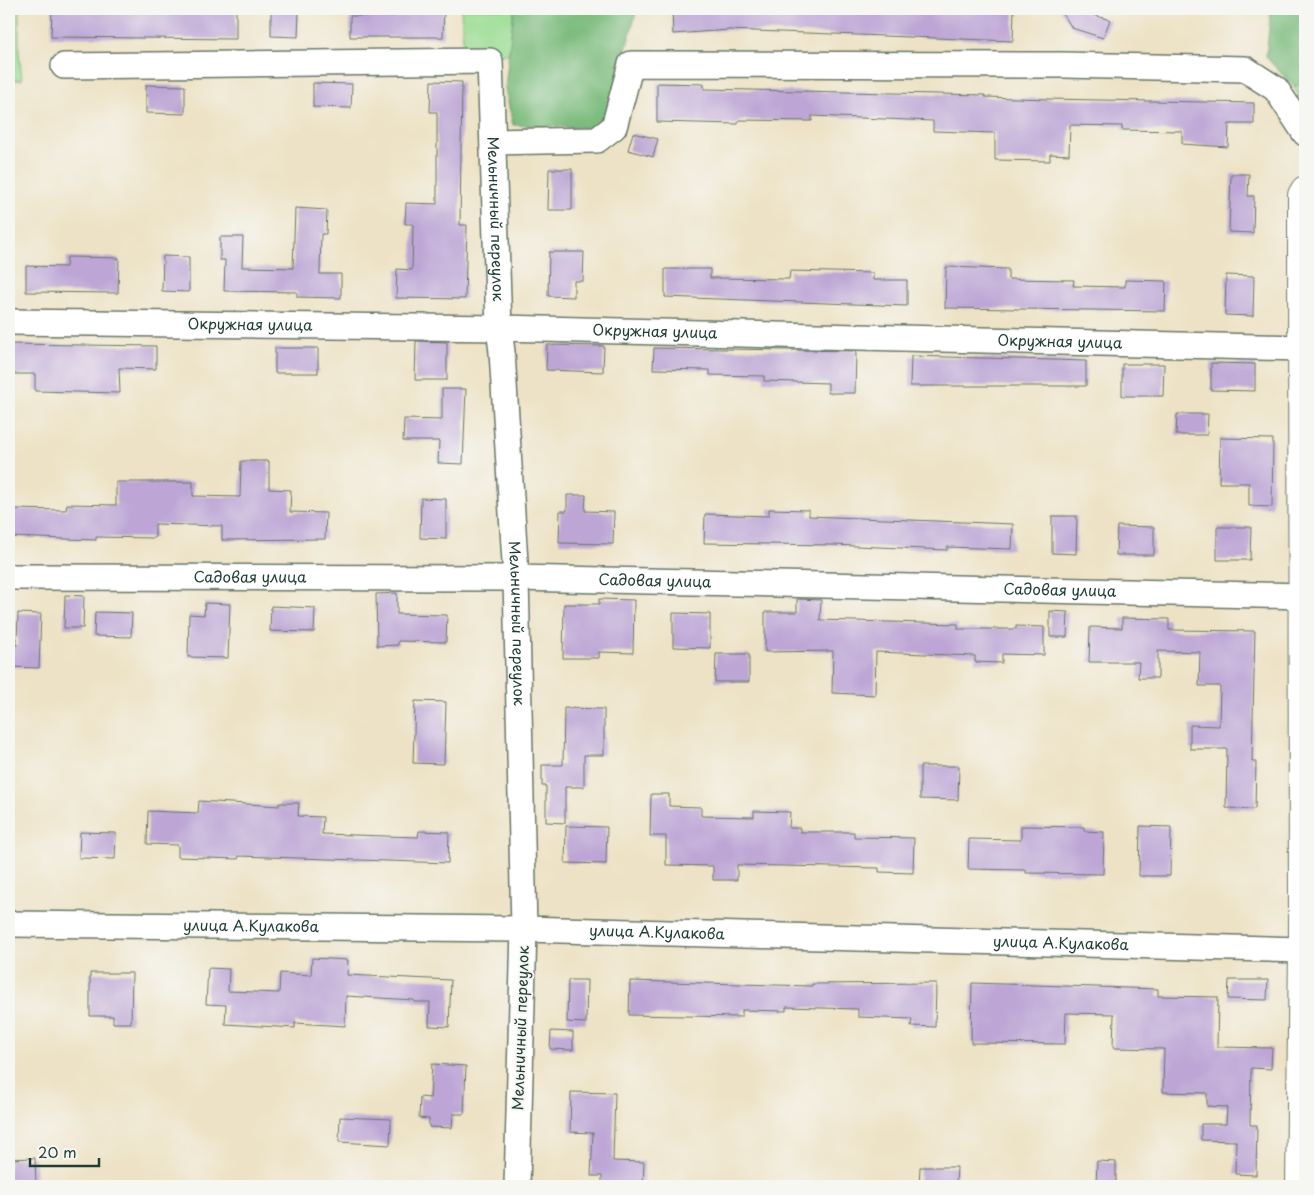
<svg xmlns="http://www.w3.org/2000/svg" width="1314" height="1195" font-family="'Playpen Sans',sans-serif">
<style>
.green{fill:#9cdd94;stroke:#5e8d64}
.forest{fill:#7dbc7e;stroke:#4e7c59}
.building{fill:#bda6d5}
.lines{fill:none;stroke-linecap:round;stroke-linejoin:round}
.minor-casing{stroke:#677767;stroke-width:28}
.major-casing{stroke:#677767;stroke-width:30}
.minor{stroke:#fff;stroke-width:25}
.major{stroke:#fff;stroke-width:28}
.labels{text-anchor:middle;stroke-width:4;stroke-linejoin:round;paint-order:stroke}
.street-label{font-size:15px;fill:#1f3d34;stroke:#f6f6f2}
</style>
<rect width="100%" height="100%" fill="#f6f6f2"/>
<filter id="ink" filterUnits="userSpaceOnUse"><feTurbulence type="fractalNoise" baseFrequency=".02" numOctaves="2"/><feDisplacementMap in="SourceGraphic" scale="10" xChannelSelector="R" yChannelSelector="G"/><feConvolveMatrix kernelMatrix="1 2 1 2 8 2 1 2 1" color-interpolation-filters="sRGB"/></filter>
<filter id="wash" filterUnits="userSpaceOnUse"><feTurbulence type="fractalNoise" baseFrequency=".0096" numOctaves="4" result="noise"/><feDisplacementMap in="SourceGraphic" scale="20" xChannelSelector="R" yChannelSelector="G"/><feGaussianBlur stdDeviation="1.12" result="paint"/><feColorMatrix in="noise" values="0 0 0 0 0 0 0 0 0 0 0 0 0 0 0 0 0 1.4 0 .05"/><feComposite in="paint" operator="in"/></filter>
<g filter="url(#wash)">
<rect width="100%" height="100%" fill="#ede2c5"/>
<g class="green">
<path d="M 9,9 L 19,9 L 19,52 L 22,80 L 9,80 Z"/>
<path d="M 461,9 L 514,9 L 509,54 L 464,56 Z"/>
<path d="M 1305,81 L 1305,110 L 1294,87 Z"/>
</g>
<g class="forest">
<path d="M 514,9 L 637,9 L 607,117 L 592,128 L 513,125 L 505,88 Z"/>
<path d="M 1271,9 L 1305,9 L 1305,81 L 1294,87 L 1266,57 Z"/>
</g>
<g id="blocks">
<g class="building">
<path d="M 52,9 L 207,11 L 207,9 L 236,9 L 236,39 L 51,37 Z"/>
<path d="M 271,9 L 299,9 L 298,37 L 271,36 Z"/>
<path d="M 394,9 L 444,9 L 443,37 L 350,37 L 350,16 L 394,16 Z"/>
<path d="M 672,9 L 937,9 L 987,12 L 987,9 L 1014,9 L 1013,41 L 729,30 L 673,34 Z"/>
<path d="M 1060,9 L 1081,9 L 1083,12 L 1110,20 L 1103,38 L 1072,28 Z"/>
<path d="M 431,81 L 462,82 L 460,225 L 467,225 L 465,299 L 396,298 L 397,269 L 412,270 L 413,224 L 405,224 L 406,203 L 437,204 L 437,112 L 430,112 Z"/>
<path d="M 313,83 L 352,84 L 351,108 L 313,107 Z"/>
<path d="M 657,83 L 704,84 L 704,89 L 985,95 L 985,97 L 1049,99 L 1254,103 L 1254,124 L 1229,124 L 1228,147 L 1182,144 L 1182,131 L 1122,130 L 1122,126 L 1070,125 L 1069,155 L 1050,154 L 1050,161 L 995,160 L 995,133 L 933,131 L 933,121 L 812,116 L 812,121 L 739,120 L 738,124 L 657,122 Z"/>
<path d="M 146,85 L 185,86 L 185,114 L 146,113 Z"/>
<path d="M 633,133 L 658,139 L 653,157 L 628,150 Z"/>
<path d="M 549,169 L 572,169 L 572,210 L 548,210 Z"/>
<path d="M 1231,174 L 1249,174 L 1248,196 L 1254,196 L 1253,233 L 1229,232 Z"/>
<path d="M 295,208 L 327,210 L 326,234 L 321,234 L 320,274 L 341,274 L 341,298 L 297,297 L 297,292 L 224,291 L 225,260 L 220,260 L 220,237 L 243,237 L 242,267 L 293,268 Z"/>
<path d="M 549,252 L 584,252 L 583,281 L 574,281 L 574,297 L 548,296 Z"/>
<path d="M 163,256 L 189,257 L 189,292 L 162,291 Z"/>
<path d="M 67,257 L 119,258 L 118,293 L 26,292 L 26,266 L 66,267 Z"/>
<path d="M 946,267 L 1008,269 L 1008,279 L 1074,280 L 1073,286 L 1125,287 L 1125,280 L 1166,281 L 1165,311 L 945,308 Z"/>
<path d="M 665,269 L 710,269 L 710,278 L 789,279 L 790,271 L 873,273 L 873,280 L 907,280 L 907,306 L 665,297 Z"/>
<path d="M 1226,275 L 1254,276 L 1253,316 L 1225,315 Z"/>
<path d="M 416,341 L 447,342 L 447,380 L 415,380 Z"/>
<path d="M 9,344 L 156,346 L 156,369 L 119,368 L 120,393 L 35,391 L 35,374 L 9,374 Z"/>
<path d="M 547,345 L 604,346 L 603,372 L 546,370 Z"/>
<rect x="275" y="348" width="43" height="25"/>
<path d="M 654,348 L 856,351 L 855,393 L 828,393 L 828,383 L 764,381 L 764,376 L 710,375 L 710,370 L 653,369 Z"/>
<path d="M 911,356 L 1086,361 L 1086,386 L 910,386 Z"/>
<path d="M 1211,363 L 1255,364 L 1255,391 L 1211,390 Z"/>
<path d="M 1122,364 L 1164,364 L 1163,396 L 1122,396 Z"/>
<path d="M 442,389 L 466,389 L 463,464 L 438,463 L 439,441 L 403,441 L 404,419 L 442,420 Z"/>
<path d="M 1177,414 L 1208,414 L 1207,435 L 1176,435 Z"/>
<path d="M 1220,438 L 1273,439 L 1272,507 L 1249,506 L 1249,483 L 1219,483 Z"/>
<path d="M 241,461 L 269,461 L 269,489 L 291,490 L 290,512 L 326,513 L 325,539 L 222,540 L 222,526 L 155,524 L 155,538 L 96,537 L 96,540 L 9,537 L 9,509 L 66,510 L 67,504 L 116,505 L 116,482 L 193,482 L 193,496 L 240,497 Z"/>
<path d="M 567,495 L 586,495 L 585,511 L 614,512 L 613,544 L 559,543 L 560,511 L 567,511 Z"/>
<path d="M 421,498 L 446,499 L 446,539 L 420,538 Z"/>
<path d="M 769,509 L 809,510 L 809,516 L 1013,524 L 1012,549 L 947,547 L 947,550 L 833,545 L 704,543 L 705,514 L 769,516 Z"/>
<path d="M 1052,516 L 1077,516 L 1076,554 L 1052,553 Z"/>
<path d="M 1117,526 L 1154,527 L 1154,555 L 1116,555 Z"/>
<path d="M 1217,527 L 1251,527 L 1250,560 L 1217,560 Z"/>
<path d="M 397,593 L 397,614 L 447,615 L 446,642 L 398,641 L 398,645 L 377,646 L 376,594 Z"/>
<path d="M 65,595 L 84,596 L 83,628 L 64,628 Z"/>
<path d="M 599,599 L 634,600 L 633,653 L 599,652 L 599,658 L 563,658 L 564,604 L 599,604 Z"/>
<path d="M 797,599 L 821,600 L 820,620 L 958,624 L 958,629 L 1016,629 L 1016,626 L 1044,627 L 1044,655 L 1002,654 L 1002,663 L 975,662 L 975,656 L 876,652 L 875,695 L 832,693 L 833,651 L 765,652 L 765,612 L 797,612 Z"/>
<path d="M 205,603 L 230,604 L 228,658 L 188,657 L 189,614 L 204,615 Z"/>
<path d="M 271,606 L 315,608 L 314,632 L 270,631 Z"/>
<path d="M 1050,611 L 1068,612 L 1067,637 L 1050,637 Z"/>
<path d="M 95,612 L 132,613 L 131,637 L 94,636 Z"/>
<path d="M 18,613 L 41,614 L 39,668 L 9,667 L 9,645 L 17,645 Z"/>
<path d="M 673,613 L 710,614 L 710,648 L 673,647 Z"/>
<path d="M 1122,618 L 1169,619 L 1169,630 L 1255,631 L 1252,762 L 1256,762 L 1255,809 L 1226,808 L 1227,749 L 1190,749 L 1190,725 L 1219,726 L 1220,686 L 1199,686 L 1200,652 L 1158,651 L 1158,678 L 1138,678 L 1139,662 L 1089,662 L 1090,627 L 1122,628 Z"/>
<path d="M 716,654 L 749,654 L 749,682 L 715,682 Z"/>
<path d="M 415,701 L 446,702 L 444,764 L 413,763 Z"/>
<path d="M 564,708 L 604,709 L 604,755 L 584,755 L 584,787 L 565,787 L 565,823 L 546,822 L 546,786 L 542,786 L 542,765 L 563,765 Z"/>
<path d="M 920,766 L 959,766 L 958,800 L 920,799 Z"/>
<path d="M 651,794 L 669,794 L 669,806 L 701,807 L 701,816 L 754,817 L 754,811 L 790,812 L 789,828 L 800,828 L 800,832 L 854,832 L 854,837 L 914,838 L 913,873 L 879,872 L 879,868 L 737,865 L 737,880 L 713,880 L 713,866 L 666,865 L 666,836 L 650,836 Z"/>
<path d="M 199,801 L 279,806 L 279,803 L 299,803 L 298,816 L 323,817 L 322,834 L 418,837 L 419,831 L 449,832 L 448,863 L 239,856 L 238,859 L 178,857 L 178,845 L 147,844 L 148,811 L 198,813 Z"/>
<path d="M 566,826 L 607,827 L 606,864 L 565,863 Z"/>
<path d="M 1021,826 L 1084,827 L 1084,831 L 1104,832 L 1103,874 L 1026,873 L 1026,870 L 968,869 L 969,839 L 1021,840 Z"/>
<path d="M 1140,826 L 1171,827 L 1170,876 L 1139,876 Z"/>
<path d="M 80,832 L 116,833 L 115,859 L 79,858 Z"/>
<path d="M 312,958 L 348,960 L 347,975 L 451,980 L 449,1027 L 429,1026 L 430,1002 L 414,1002 L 414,1000 L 346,996 L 345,1026 L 295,1023 L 295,1028 L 225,1024 L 226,1005 L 206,1004 L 208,968 L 229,969 L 228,991 L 279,993 L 280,973 L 311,975 Z"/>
<path d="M 90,973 L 132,973 L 131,1023 L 113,1023 L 113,1016 L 90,1016 Z"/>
<path d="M 568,980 L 587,980 L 586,1023 L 567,1022 Z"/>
<path d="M 1229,980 L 1268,980 L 1267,1000 L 1228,999 Z"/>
<path d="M 630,981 L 812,986 L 812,984 L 936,983 L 935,1027 L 911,1026 L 912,1019 L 858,1017 L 858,1009 L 786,1007 L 786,1011 L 742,1010 L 742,1017 L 629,1015 Z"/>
<path d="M 972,983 L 1158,989 L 1158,996 L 1218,997 L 1217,1047 L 1272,1048 L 1271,1069 L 1251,1068 L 1250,1125 L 1257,1125 L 1256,1175 L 1235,1174 L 1236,1141 L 1201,1140 L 1201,1124 L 1226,1124 L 1227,1107 L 1207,1106 L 1207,1093 L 1163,1092 L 1164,1049 L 1113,1048 L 1114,1014 L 1066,1013 L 1065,1044 L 971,1043 Z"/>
<path d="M 551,1031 L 573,1032 L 573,1050 L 550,1049 Z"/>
<path d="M 432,1064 L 466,1066 L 464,1114 L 453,1114 L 452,1128 L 429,1127 L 429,1119 L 419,1118 L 420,1097 L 430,1098 Z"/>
<path d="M 571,1092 L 615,1093 L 613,1161 L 644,1162 L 643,1185 L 602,1184 L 602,1176 L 591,1176 L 593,1133 L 570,1132 Z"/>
<path d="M 340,1117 L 391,1119 L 390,1145 L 339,1142 Z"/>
<path d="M 35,1158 L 36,1186 L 16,1186 L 16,1179 L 9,1179 L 9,1159 Z"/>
<path d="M 1097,1161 L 1116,1162 L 1116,1186 L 1096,1186 Z"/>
<path d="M 920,1167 L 957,1167 L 956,1186 L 919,1186 Z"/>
</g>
</g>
</g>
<g filter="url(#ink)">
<use href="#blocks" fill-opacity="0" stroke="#677767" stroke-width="1"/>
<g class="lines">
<defs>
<g id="minor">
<path id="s1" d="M 64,66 L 490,61 L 499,328 L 502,352 L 516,578 L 524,929 L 517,1186"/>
<path d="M 493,142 L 597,140 L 614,127 L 631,64 L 1064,65 L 1245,69 L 1276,89 L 1305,133"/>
<path id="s2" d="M 9,322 L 499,328 L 1301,348"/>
<path id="s3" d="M 9,577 L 516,578 L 1303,596"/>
<path id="s4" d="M 9,924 L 524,929 L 1303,950"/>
</g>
<path id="major" d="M 1300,1186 L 1303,950 L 1302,195 L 1305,190"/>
</defs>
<use href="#minor" class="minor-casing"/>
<use href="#major" class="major-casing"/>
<use href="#minor" class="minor"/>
<use href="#major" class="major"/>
</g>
</g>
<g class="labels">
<g class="street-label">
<text dy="5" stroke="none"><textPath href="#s1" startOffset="584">Мельничный переулок</textPath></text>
<text dy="5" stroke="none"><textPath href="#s2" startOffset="241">Окружная улица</textPath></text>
<text dy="5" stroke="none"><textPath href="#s2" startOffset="646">Окружная улица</textPath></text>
<text dy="5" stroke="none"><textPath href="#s2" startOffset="1051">Окружная улица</textPath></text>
<text dy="5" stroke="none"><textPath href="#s3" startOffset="241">Садовая улица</textPath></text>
<text dy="5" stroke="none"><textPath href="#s3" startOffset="646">Садовая улица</textPath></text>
<text dy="5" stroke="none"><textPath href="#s3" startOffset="1051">Садовая улица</textPath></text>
<text dy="5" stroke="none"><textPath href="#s1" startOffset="989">Мельничный переулок</textPath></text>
<text dy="5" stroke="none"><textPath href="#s4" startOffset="242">улица А.Кулакова</textPath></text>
<text dy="5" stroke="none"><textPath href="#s4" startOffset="648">улица А.Кулакова</textPath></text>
<text dy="5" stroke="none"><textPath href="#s4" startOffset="1052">улица А.Кулакова</textPath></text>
<text transform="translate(521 1028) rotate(-88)" y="5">Мельничный переулок</text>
</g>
</g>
<rect width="1314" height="1195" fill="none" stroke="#f6f6f2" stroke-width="30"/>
<path d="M30 1158v8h69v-8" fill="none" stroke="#1f3d34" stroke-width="2.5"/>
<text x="38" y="1158" font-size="15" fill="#1f3d34" stroke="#f6f6f2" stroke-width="4" paint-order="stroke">20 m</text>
</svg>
